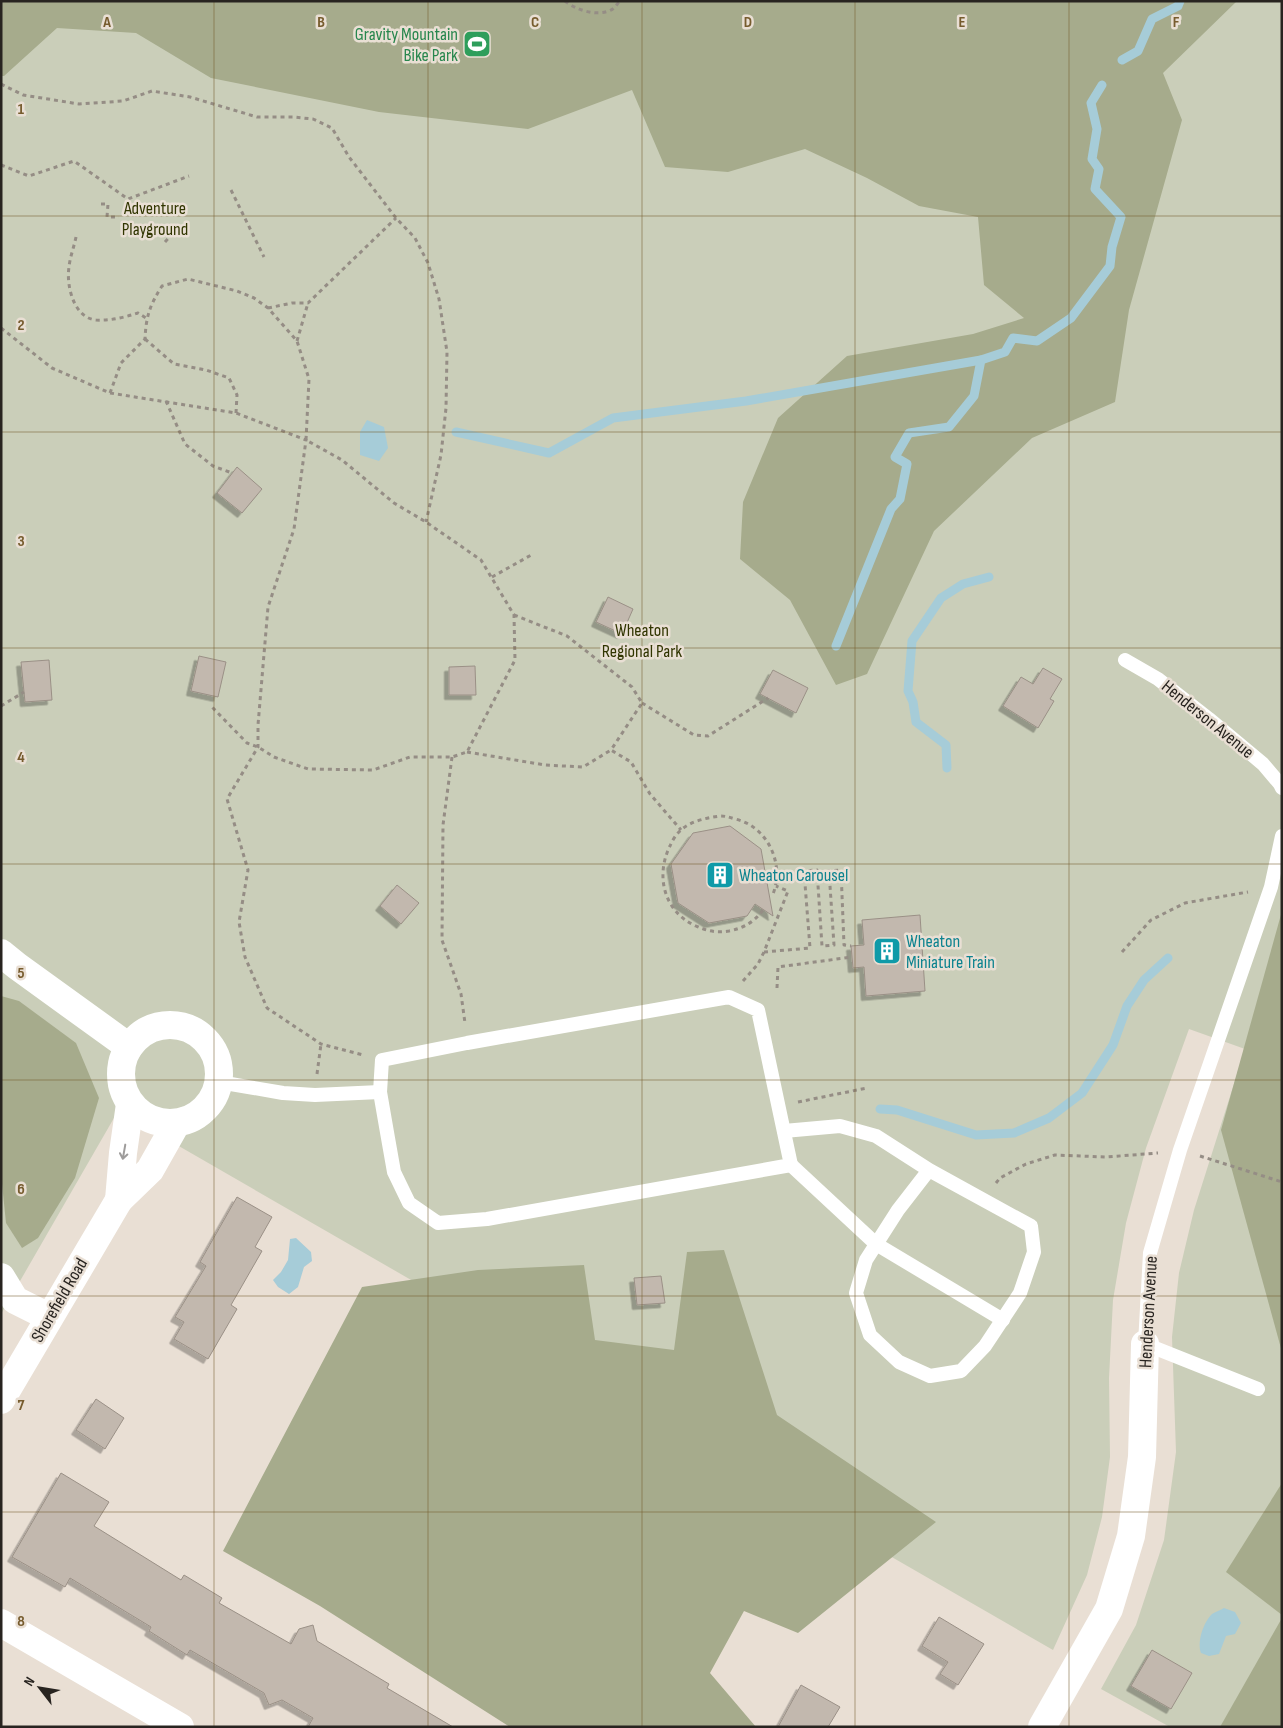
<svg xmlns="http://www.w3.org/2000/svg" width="1283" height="1728" font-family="'Sofia Sans Condensed',sans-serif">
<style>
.green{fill:#caceb9}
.forest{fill:#a6ab8c}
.water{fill:#a6ccd8}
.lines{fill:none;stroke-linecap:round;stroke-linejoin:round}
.stream{stroke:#a6ccd8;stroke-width:9}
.building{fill:#c2b8ae;stroke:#9a9086;filter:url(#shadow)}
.path{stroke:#958d85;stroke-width:3;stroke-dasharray:4 4;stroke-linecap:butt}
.service{stroke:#fff;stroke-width:14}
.minor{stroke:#fff;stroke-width:28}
.oneway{stroke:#9e9c9b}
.grid{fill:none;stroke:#775c2e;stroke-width:1;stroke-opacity:0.55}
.labels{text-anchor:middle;stroke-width:5;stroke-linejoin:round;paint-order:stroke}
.leisure-label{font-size:18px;fill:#27864d;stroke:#e9dfd4;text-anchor:end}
.park-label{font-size:18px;fill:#313500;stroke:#e9dfd4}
.street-label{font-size:18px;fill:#282420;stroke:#e9dfd4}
.culture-label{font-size:18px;fill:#0d838f;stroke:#e9dfd4;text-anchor:start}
.grid-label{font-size:16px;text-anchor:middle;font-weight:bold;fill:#775c2e;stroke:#e9dfd4;stroke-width:5;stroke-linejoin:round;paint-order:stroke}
</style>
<defs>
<filter id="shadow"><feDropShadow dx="-4.5" dy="4.5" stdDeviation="0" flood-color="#0004"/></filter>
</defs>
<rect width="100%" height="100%" fill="#e9dfd4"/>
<path class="green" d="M 1,1 L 1282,1 L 1282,1727 L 1170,1727 L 1101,1689 L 1136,1625 L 1164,1540 L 1176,1452 L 1172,1337 L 1179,1273 L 1194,1210 L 1245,1049 L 1189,1029 L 1146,1148 L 1126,1223 L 1113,1300 L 1109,1378 L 1110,1457 L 1102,1517 L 1087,1575 L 1053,1650 L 118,1111 L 1,1314 Z"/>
<g class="forest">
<path d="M 1,1 L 1237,1 L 1163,73 L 1182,120 L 1129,310 L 1115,402 L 1032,438 L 934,531 L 867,674 L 836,685 L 790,600 L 740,559 L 743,502 L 778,418 L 847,356 L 973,334 L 1024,318 L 984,285 L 978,217 L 919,206 L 867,178 L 805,149 L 728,172 L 665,167 L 632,90 L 528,129 L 379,112 L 211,78 L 136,33 L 57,28 L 4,76 L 1,76 Z"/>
<path d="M 1282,911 L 1282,1352 L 1221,1130 Z"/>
<path d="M 1,996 L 19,1001 L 76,1043 L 99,1098 L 75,1178 L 38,1238 L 22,1248 L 6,1223 L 1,1174 Z"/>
<path d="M 724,1250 L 777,1415 L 936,1522 L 798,1633 L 744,1611 L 710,1673 L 756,1727 L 510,1727 L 320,1606 L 223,1551 L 362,1287 L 478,1270 L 584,1265 L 595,1340 L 674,1350 L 687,1252 Z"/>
<path d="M 1282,1483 L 1282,1615 L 1226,1572 Z"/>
<path d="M 1282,1618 L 1282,1727 L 1220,1727 Z"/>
</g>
<g class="water">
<path d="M 367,420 L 384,427 L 388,448 L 379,461 L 360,455 L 360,432 Z"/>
<path d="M 296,1238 L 311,1252 L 312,1261 L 304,1267 L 298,1287 L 289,1294 L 278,1287 L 273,1280 L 281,1272 L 288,1260 L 290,1239 Z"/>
<path d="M 1224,1608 L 1235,1612 L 1241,1623 L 1235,1634 L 1226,1636 L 1219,1654 L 1209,1656 L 1201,1653 C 1197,1642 1203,1623 1212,1614 C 1215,1612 1221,1610 1224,1608 Z"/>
</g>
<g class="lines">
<g class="stream">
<path d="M 1122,60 L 1138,51 L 1152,19 L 1178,6 L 1180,1"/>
<path d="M 456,432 L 549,453 L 613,418 L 746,401 L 981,360"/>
<path d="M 836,646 L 891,509 L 900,499 L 907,464 L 895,457 L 909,433 L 949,427 L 974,396 L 981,360 L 1005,352 L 1013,338 L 1037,341 L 1071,318 L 1110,266 L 1112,247 L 1121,217 L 1095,189 L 1099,169 L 1092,159 L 1097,129 L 1091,103 L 1102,85"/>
<path d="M 947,768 L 946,745 L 916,722 L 913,702 L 908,691 L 912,641 L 941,598 L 963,584 L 989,577"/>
<path d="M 880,1109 L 897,1110 L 976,1135 L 1014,1133 L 1049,1118 L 1082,1093 L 1113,1045 L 1127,1006 L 1144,980 L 1168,958"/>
</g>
</g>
<g class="building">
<path d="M 237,467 L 262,489 L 242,513 L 217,493 Z"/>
<path d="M 608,597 L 633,609 L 622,634 L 596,622 Z"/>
<path d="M 199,656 L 226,662 L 218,697 L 191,691 Z"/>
<path d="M 49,660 L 52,700 L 25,702 L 21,662 Z"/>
<path d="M 475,666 L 476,695 L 449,695 L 449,667 Z"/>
<path d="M 1043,668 L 1062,679 L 1050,699 L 1054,701 L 1038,728 L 1003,706 L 1021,677 L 1033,684 Z"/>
<path d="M 773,670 L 808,688 L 796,713 L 760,694 Z"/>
<path d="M 730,826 L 761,849 L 773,916 L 755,904 L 747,916 L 709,923 L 678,903 L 671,864 L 693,833 Z"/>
<path d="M 397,885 L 419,903 L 401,924 L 380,906 Z"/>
<path d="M 920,915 L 925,991 L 866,996 L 864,967 L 853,968 L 851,946 L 864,945 L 862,920 Z"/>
<path d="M 237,1197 L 272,1217 L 255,1247 L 262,1251 L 231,1305 L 237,1309 L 208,1359 L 174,1339 L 184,1322 L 175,1317 L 206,1266 L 200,1262 Z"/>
<path d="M 661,1276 L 665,1303 L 637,1305 L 634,1278 Z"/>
<path d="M 96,1399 L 124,1418 L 105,1449 L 76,1430 Z"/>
<path d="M 61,1473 L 109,1502 L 94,1526 L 181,1580 L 184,1575 L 222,1598 L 219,1603 L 291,1644 L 299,1629 L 313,1625 L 317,1641 L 389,1684 L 387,1688 L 453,1727 L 308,1727 L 313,1718 L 282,1700 L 269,1705 L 264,1693 L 190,1650 L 187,1655 L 149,1631 L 151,1627 L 70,1578 L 65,1587 L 12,1557 Z"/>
<path d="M 939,1617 L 984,1644 L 958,1685 L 940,1674 L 948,1662 L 922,1646 Z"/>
<path d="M 1152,1650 L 1192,1673 L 1171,1709 L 1131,1686 Z"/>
<path d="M 801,1685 L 840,1707 L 828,1727 L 778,1727 Z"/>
</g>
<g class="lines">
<g class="path">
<path d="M 565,1 C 576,10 597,17 611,10 C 614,9 617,4 620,1"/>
<path d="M 1,84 L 23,95 L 79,104 L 123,101 L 152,91 L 190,97 L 257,117 L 293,117 L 313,119 L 332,128 L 349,157 L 396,218 L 415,238 L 428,263 L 439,299 L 447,352 L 446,408 L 441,455 L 426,522"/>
<path d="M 1,165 L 29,176 L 74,161 L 128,199 L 189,176"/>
<path d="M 231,190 L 264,257"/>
<path d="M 101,204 L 108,204 L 107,217 L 119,217"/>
<path d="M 76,237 C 74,247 70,257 69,267 C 66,286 74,318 96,320 C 111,321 125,317 138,313 L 146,318"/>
<path d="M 165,242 L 175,231"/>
<path d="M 268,308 L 292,303 L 308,303 L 396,218"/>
<path d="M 1,328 L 52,368 L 110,393 L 236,413 L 306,440 L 294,529 L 268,607 L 258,725 L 258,747 L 227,799 L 248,870 L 239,922 L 245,957 L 267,1008 L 321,1044 L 363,1055"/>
<path d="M 145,339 L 174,364 L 206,370 L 229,378 L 237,395 L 236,413"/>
<path d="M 297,341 L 308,303"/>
<path d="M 110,393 L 121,363 L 145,339 C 146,316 150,305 162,286 L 188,279 L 237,291 L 254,298 L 268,308 L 297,341 L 309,379 L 306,440 L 342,460 L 394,503 L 426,522 L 481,560 L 514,615 L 515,660 L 467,752 L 452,757 L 410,757 L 373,770 L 308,769 L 274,757 L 258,747 L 247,743 L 212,707"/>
<path d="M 166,401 L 185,444 L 213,466 L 232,473"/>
<path d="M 492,577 L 533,554"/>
<path d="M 514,615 L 567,636 L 632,687 L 642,703 L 611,750 L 631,762 L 650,794 L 681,830"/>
<path d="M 642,703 L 694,735 L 708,736 L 768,698"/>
<path d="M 1,706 L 24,692"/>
<path d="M 467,752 L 545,765 L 583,767 L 611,750"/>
<path d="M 452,757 L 443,825 L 442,940 L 461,994 L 465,1023"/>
<path d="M 763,910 C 754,922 744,928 729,931 C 717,933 706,931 696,926 C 664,912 655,876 670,846 C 672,841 676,834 681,830 C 691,821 706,818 720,816 C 725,816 729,817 735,819 C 767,826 785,863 773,894"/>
<path d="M 764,952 L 810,948 L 804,871 L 817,870 L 822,946 L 834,945 L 829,871 L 841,870 L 844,945 L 851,946"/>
<path d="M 1122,952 L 1151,920 L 1185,903 L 1248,892"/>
<path d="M 743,981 L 758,964 L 764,952 L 788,891 L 776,886"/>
<path d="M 777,988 L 778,967 L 852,957"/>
<path d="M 317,1074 L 321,1044"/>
<path d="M 798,1102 L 867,1088"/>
<path d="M 1200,1156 L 1282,1182"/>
<path d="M 996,1183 L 1000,1178 L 1026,1164 L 1055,1155 L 1106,1157 L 1158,1153"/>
</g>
<g class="service">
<path d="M 1125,660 L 1158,679 L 1209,719 L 1263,764 L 1280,784 L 1282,788"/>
<path d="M 729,997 L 758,1010 L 791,1165 L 487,1219 L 438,1223 L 409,1203 L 394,1172 L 388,1138 L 380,1092 L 382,1060 L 467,1043 Z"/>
<path d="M 219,1082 L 283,1093 L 315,1095 L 380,1092"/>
<path d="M 784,1131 L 840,1126 L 876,1136 L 929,1170 L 1031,1226 L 1034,1252 L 1020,1293 L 985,1346 L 961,1371 L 930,1376 L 899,1362 L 870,1335 L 856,1293 L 866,1260 L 898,1210 L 929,1170"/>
<path d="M 791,1165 L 876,1244 L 1003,1320"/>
<path d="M 1258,1389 L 1145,1344 L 1150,1253 L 1180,1150 L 1271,887 L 1282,836"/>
</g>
<g class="minor">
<path d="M 1,953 L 17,966 L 129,1047"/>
<circle cx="170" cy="1074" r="49"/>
<path d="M 119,1200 L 123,1153 L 130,1104"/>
<path d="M 1,1277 L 15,1300 L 49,1317"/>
<path d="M 1,1400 L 119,1200 L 150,1170 L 176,1124"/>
<path d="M 1,1623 L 180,1727"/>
<path d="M 1042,1727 L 1109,1609 L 1131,1536 L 1142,1457 L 1145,1344"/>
</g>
</g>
<defs><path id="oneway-shaft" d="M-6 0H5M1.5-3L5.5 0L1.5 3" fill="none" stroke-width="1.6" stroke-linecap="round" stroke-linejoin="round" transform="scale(1.25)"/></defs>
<use class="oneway" href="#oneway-shaft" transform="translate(124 1152) rotate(100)"/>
<path class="grid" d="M 214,1 L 214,1727M 428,1 L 428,1727M 642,1 L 642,1727M 855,1 L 855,1727M 1069,1 L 1069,1727M 1,216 L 1282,216M 1,432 L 1282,432M 1,648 L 1282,648M 1,864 L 1282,864M 1,1080 L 1282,1080M 1,1296 L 1282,1296M 1,1512 L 1282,1512"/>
<defs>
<symbol id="stadium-square" viewBox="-11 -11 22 22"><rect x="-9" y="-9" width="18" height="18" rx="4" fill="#2e9e5b" stroke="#e9dfd4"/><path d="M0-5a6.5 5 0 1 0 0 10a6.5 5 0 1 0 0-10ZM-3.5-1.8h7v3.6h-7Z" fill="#fff"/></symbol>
<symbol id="building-square" viewBox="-11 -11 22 22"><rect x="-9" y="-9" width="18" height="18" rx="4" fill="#0f9aa8" stroke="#e9dfd4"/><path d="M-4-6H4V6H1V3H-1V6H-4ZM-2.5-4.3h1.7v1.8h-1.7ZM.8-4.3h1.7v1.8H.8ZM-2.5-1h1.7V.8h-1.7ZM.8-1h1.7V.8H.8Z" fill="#fff"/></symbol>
</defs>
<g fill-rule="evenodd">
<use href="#stadium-square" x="461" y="28" width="32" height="32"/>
<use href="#building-square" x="704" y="859" width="32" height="32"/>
<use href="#building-square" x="871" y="935" width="32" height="32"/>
</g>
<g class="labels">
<g class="leisure-label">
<text x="458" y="40">Gravity Mountain<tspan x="458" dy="21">Bike Park</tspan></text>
</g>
<g class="park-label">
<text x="155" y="214">Adventure<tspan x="155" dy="21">Playground</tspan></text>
<text x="642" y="636">Wheaton<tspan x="642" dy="21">Regional Park</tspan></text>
</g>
<g class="street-label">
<text transform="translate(1208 719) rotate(39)" y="6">Henderson Avenue</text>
<text transform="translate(59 1300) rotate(-60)" y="6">Shorefield Road</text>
<text transform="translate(1148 1312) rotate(-87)" y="6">Henderson Avenue</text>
</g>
<g class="culture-label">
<text x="739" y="881">Wheaton Carousel</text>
<text x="906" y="947">Wheaton<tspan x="906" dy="21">Miniature Train</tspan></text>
</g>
</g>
<g class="grid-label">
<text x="107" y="27">A</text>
<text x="321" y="27">B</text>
<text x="535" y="27">C</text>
<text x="748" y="27">D</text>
<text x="962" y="27">E</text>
<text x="1176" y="27">F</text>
<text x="21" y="114">1</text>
<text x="21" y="330">2</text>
<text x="21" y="546">3</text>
<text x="21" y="762">4</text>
<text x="21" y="978">5</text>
<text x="21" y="1194">6</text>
<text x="21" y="1410">7</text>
<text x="21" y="1626">8</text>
</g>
<rect width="1283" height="1728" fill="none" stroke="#282420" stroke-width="5"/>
<g transform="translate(40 1688) rotate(301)" stroke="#e9dfd4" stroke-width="4" paint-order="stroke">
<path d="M0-4L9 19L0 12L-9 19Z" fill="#282420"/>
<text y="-8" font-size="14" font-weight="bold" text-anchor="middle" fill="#282420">N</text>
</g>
</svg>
